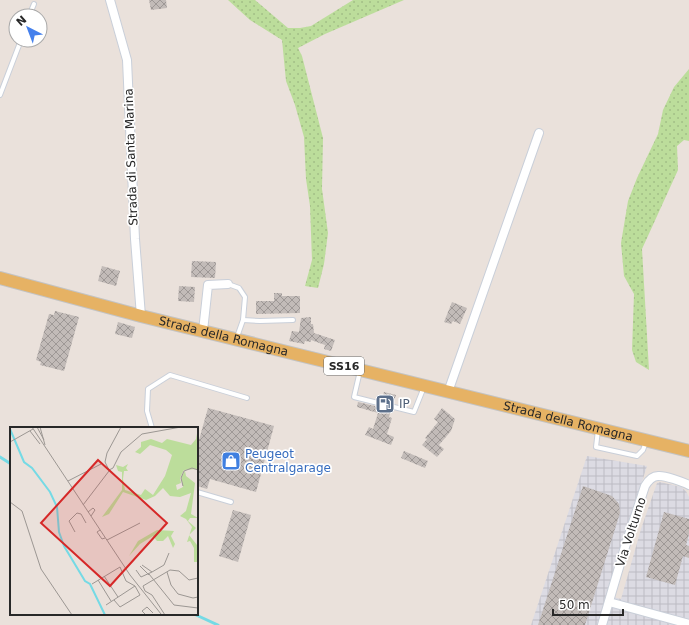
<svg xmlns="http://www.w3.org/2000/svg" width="689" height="625" font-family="'DejaVu Sans',sans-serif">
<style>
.industrial{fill:url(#industrial-grid)}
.grass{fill:url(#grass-dots)}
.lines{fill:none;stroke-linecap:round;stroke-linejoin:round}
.stream{stroke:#75dae5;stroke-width:3}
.building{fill:url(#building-cross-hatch)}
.service-casing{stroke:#c9cfd9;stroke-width:6}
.minor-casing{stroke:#c9cfd9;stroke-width:10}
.primary-casing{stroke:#c3c3c3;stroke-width:14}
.service{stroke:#fff;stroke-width:4}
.minor{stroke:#fff;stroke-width:8}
.primary{stroke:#e6b264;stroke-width:12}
.labels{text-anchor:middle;stroke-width:3.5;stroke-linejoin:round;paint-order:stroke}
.shield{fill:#fff;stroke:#686868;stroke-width:1}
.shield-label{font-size:11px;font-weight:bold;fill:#282828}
.street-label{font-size:12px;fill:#282828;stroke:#fff}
.service-label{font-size:12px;fill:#4e5e75;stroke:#fff;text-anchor:start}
.shop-label{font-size:12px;fill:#366cbe;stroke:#fff;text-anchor:start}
.inset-river{fill:none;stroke:#75dae5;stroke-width:2}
.inset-road{fill:none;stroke:#9c9793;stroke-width:1}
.view{fill:#d62828;fill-opacity:0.15;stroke:#d62828;stroke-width:2}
.inset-edge{fill:none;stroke:#282828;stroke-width:2}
</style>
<defs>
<pattern id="industrial-grid" width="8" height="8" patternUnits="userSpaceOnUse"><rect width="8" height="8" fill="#dcdbe3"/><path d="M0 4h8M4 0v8" fill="none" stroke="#bdbcc3"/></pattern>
<pattern id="grass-dots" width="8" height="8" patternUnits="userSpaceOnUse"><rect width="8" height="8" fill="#bcdd9b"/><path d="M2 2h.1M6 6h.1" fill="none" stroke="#a2be86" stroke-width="1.8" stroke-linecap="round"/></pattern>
<pattern id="building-cross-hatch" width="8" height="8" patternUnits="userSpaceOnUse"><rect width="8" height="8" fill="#c2bbb8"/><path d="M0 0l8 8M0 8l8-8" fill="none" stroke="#9e9896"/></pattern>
</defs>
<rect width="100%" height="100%" fill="#eae1db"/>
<path class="industrial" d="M 587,456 L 647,466 L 606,595 L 621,599 L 641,529 L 657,483 L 660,482 L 681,487 L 686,491 L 689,497 L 689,625 L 531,625 Z"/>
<g class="grass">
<path d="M 228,0 L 255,0 L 288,28 L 300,28 L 311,26 L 353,0 L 404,0 L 325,34 L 298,48 L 302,56 L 323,138 L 322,189 L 328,233 L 324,264 L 318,288 L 305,286 L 312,260 L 310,206 L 306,179 L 304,137 L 295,105 L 286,81 L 282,40 L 250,20 Z"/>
<path d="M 689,69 L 689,141 L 684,140 L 677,146 L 678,170 L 642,249 L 649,370 L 636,362 L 632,350 L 634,294 L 624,276 L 621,243 L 628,201 L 637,178 L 658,134 L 663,110 L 674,87 Z"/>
</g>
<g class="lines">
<g class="stream">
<path d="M 0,457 L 11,464"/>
<path d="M 194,614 L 218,625"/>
</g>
</g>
<g class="building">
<path d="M 149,0 L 166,0 L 167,8 L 151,10 Z"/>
<path d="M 192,261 L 216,262 L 215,278 L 191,277 Z"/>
<path d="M 102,266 L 120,271 L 116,286 L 98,281 Z"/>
<path d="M 179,286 L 195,287 L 194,302 L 178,301 Z"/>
<path d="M 274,293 L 282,293 L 282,296 L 300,296 L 300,313 L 256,314 L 256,301 L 274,301 Z"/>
<path d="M 452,302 L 467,308 L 460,324 L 453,321 L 451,324 L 444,322 Z"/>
<path d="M 55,311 L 79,317 L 64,371 L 40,365 L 41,362 L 36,360 L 49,314 L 54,315 Z"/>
<path d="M 311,317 L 311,324 L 313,324 L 314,333 L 335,340 L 331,351 L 324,349 L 325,345 L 311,340 L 311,342 L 305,341 L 304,344 L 289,341 L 292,331 L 299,332 L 301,318 Z"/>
<path d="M 118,322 L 135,327 L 132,338 L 115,334 Z"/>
<path d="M 384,392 L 396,395 L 393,403 L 382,400 Z"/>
<path d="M 358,402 L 391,410 L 389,417 L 392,418 L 387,434 L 394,437 L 391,445 L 365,435 L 369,427 L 373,429 L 378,413 L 357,407 Z"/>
<path d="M 208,408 L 274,426 L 256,492 L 210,479 L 207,489 L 197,486 L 197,447 Z"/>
<path d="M 442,408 L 455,419 L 451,431 L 439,445 L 444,449 L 437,457 L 422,445 L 427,439 L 425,438 L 438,422 L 434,419 Z"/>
<path d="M 404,451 L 428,461 L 425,468 L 401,458 Z"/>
<path d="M 583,486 L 612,496 L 619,504 L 620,513 L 585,625 L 538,625 Z"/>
<path d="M 233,510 L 251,515 L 238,562 L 219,556 Z"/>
<path d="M 664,512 L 689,519 L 689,534 L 686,545 L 689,546 L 689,558 L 683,556 L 675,585 L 646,577 Z"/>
</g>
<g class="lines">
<defs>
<g id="service">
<path d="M 29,16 L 34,4"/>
<path d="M 0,95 L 21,40"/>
<path d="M 228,284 L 239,288 L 245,297 L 243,320 L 237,337"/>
<path d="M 243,320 L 260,321 L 293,320"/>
<path d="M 360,371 L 354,397 L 414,412 L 424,387"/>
<path d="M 152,428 L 147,411 L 148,389 L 170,375 L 247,398"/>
<path d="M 598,430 L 596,447 L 637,456 L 643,450 L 646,442"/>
<path d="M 197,492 L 231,502"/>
</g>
<g id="minor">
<path d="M 110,0 L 127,60 L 135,239 L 141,316"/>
<path d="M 203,331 L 208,285 L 228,284"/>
<path d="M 448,392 L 539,133"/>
<path d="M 609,602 L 689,624"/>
<path d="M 602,625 L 625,547 L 645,486 C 648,481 652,476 658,476 C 664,475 683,482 689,485"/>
</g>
<g id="primary">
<path id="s1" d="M 0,278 L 141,316 L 689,451"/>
</g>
</defs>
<use href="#service" class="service-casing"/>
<use href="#minor" class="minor-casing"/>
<use href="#primary" class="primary-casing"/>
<use href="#service" class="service"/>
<use href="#minor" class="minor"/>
<use href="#primary" class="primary"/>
</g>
<defs>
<symbol id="fuel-square" viewBox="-11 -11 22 22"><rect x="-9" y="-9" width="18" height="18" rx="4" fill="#5c6f8a" stroke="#fff"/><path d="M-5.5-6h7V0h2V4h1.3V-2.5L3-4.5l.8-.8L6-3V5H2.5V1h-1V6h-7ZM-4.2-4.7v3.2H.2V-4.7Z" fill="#fff"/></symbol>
<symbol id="shop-square" viewBox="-11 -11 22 22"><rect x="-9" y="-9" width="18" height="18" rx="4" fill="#3f7fe0" stroke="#fff"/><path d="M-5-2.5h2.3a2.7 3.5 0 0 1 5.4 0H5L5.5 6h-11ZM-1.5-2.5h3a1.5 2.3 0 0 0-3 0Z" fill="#fff"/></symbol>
</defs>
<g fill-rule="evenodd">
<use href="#fuel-square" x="374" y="393" width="22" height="22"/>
<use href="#shop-square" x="220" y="450" width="22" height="22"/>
</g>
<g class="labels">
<rect class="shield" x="324" y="357" width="40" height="18" rx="3"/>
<g class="shield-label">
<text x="344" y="370">SS16</text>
</g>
<g class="street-label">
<text transform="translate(131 157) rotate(-92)" y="4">Strada di Santa Marina</text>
<text dy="4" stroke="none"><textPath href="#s1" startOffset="231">Strada della Romagna</textPath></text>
<text dy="4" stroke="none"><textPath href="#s1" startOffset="586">Strada della Romagna</textPath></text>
<text transform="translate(631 532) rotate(-72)" y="4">Via Volturno</text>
</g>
<g class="service-label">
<text x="399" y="408">IP</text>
</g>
<g class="shop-label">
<text x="245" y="458">Peugeot<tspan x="245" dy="14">Centralgarage</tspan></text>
</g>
</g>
<g transform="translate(10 427)">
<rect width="188" height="188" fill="#eae1db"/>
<path d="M 188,1 L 188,42 L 174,43 L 170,51 L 171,56 L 166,58 L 167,63 L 173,60 L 171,50 L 175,44 L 176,49 L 185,56 L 181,87 L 188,91 L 180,91 L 178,94 L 186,101 L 179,108 L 187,118 L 187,135 L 184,135 L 184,121 L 180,114 L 177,115 L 182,100 L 176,92 L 170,89 L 176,84 L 181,66 L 170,70 L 160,69 L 153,61 L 145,69 L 136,73 L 113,65 L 99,87 L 92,90 L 112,63 L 112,45 L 108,44 L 106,38 L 113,40 L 118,37 L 116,41 L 118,44 L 114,44 L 113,52 L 115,63 L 131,68 L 135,62 L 143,68 L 155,49 L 162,28 L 156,23 L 140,18 L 130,27 L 125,25 L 131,20 L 131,15 L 141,12 L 152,16 L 157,12 L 181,18 L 186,12 ZM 147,103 L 164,104 L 161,109 L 165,117 L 163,121 L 158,109 L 153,114 L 147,114 L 143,109 L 130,117 L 119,129 L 128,114 Z" fill="#bcdd9b"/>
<path class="inset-river" d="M 0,2 L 14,35 L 22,41 L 40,65 L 47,80 L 49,105 L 54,119 L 75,154 L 80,157 L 95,188"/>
<path class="inset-road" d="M 22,0 L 120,148 L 151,187M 27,0 L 34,13M 30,0 L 35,18M 20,4 L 30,17M 0,15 L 23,2M 99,43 L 103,41 L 111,25 L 132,7 L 171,0M 99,43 L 95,35 L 97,26 L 111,0M 58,54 L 91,37M 173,59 L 171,51 L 174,44 L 182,41 L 188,43M 0,75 L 12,84 L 31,142 L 62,188M 73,78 L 99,44M 78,85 L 83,81 L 85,83 L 81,89M 90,103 L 87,105 L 92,112 L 95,111M 65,105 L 59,94 L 67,86 L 71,87 L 76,96M 97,113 L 130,96M 132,138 L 142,145M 130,139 L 139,148M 126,143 L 131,150 L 142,145 L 154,138 L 159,126M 157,145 L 161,158 L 168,167 L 183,171 L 188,170M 139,147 L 164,178 L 188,181M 94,149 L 108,170M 88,153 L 101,174M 82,157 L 110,140 L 116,154 L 125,159 L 96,178M 142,168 L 135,164 L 133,159 L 160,143 L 169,144 L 179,153 L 188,151M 142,168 L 155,188M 104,173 L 110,180 L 130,168 L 125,159M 136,188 L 132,184 L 137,180 L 143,186"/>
<path class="view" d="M 88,33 L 157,96 L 100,159 L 31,96 Z"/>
<rect width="188" height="188" class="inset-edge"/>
</g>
<g transform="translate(28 28) rotate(318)"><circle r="19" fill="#ffffff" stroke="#a9a9a9"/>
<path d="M0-3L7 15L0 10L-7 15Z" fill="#4580ec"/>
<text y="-6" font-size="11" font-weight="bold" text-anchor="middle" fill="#282828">N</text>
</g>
<path d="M553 609v6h70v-6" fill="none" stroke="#282828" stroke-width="2"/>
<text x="559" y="609" font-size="12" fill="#282828" stroke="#ffffff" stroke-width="3" paint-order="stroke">50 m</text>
</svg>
